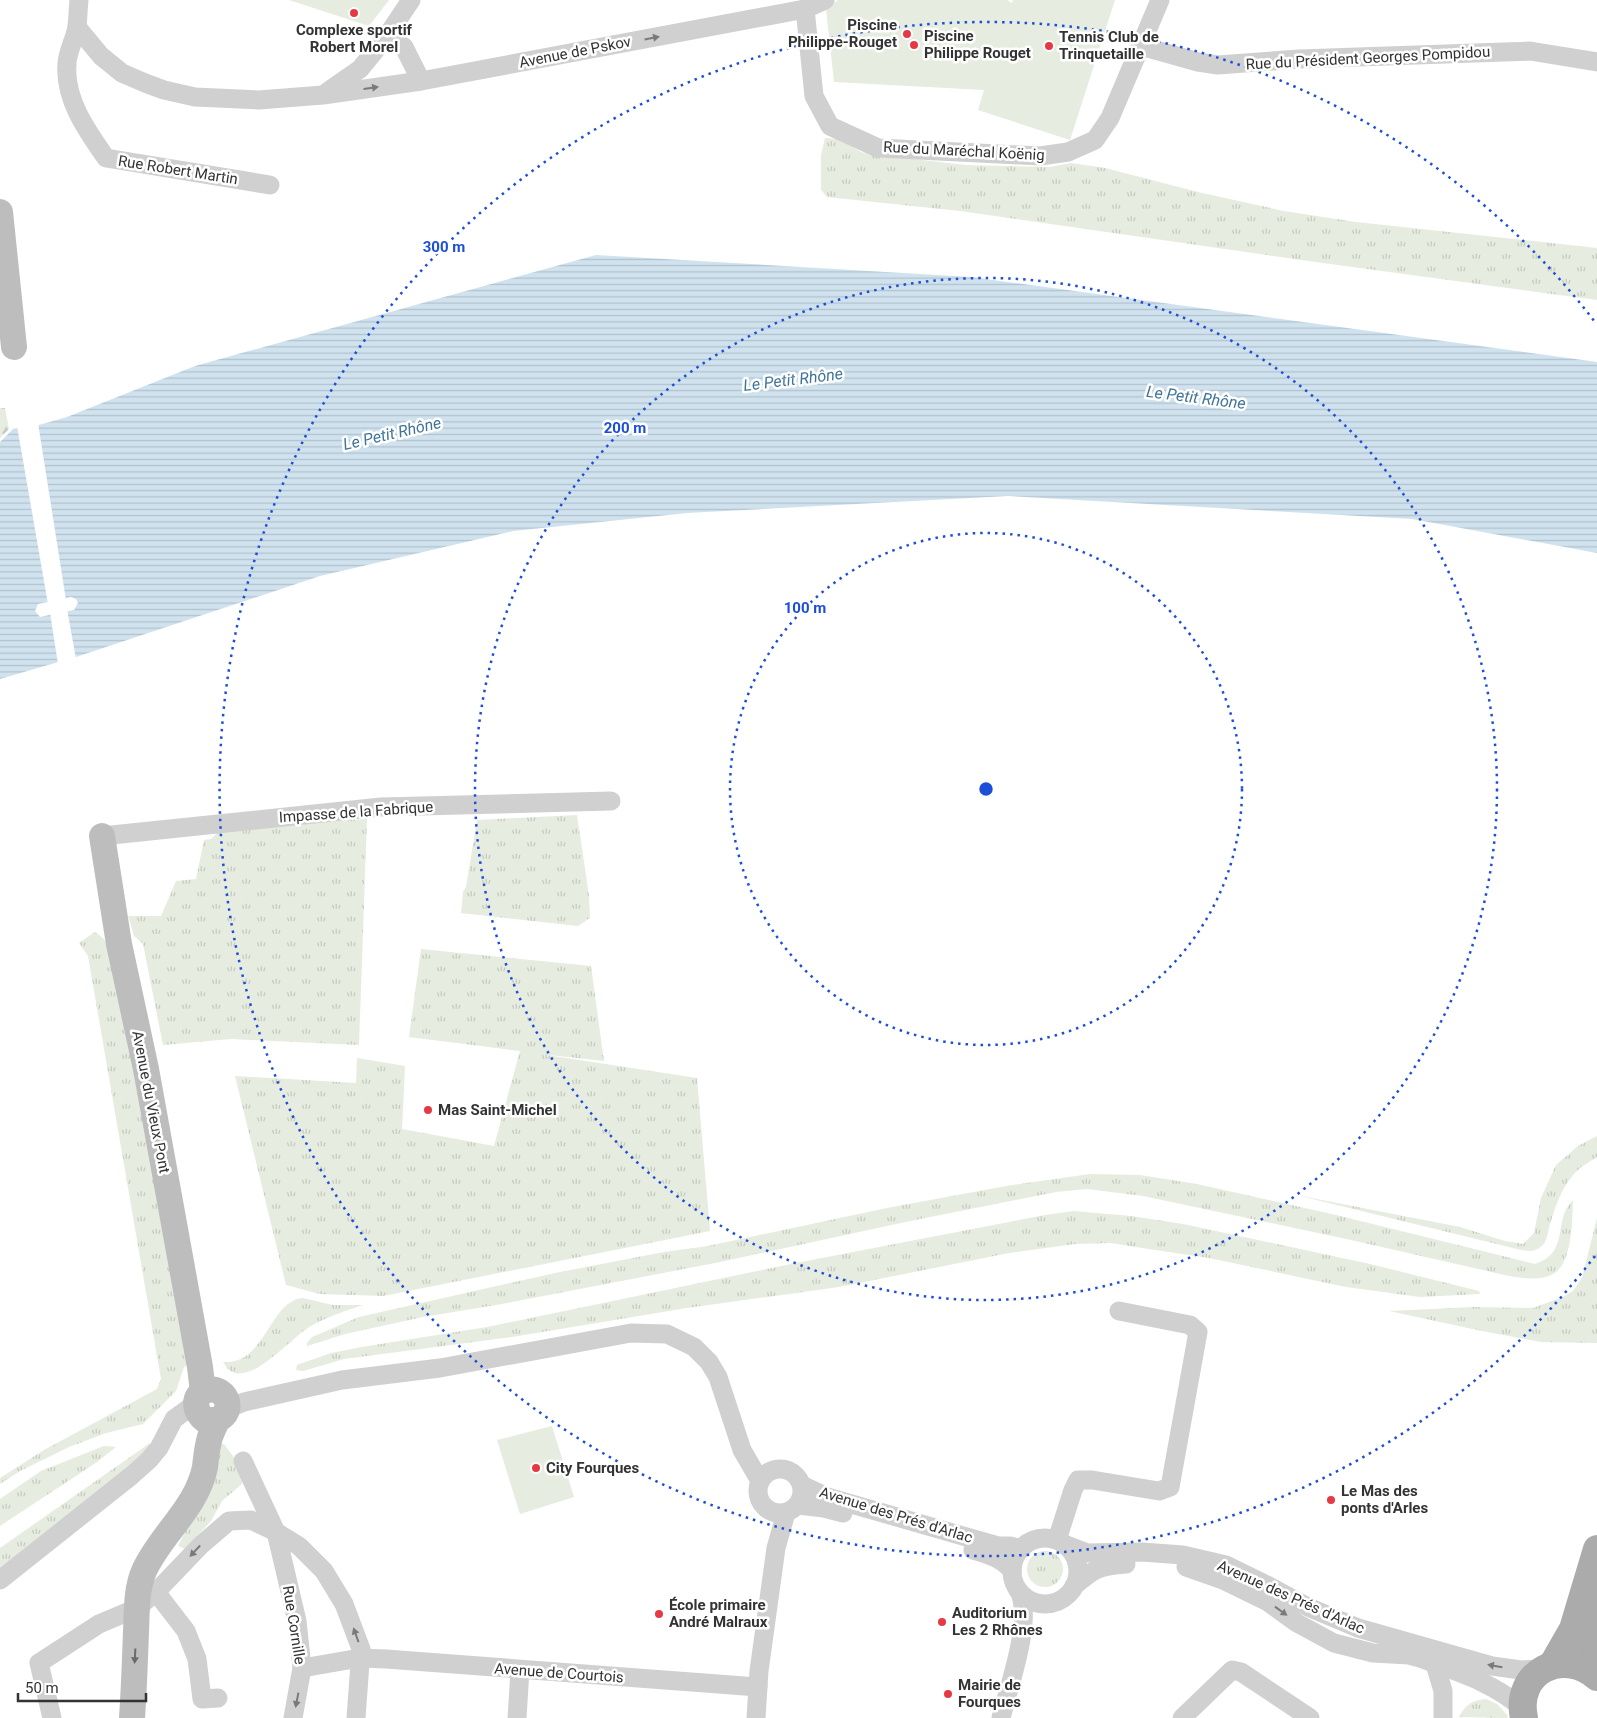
<svg xmlns="http://www.w3.org/2000/svg" width="1597" height="1718" font-family="Roboto,sans-serif">
<style>
.grass{fill:url(#grass-tufts)}
.forest{fill:url(#forest-firs)}
.park{fill:#e6ecdf}
.water{fill:url(#water-rules);fill-rule:evenodd}
.pier{fill:#fff}
.lines{fill:none;stroke-linecap:round;stroke-linejoin:round}
.street{stroke:#d0d0d0;stroke-width:19}
.secondary{stroke:#bdbdbd;stroke-width:26}
.primary{stroke:#ababab;stroke-width:28}
.oneway{fill:#7a7a7a}
.oneway2{fill:#6a6a6a}
.ring{fill:none;stroke:#1d4ed8;stroke-width:2.5;stroke-dasharray:2.5 5}
.poi-dot{fill:#e63946;stroke:#fff;stroke-width:2}
.labels{text-anchor:middle;stroke-width:5;stroke-linejoin:round;paint-order:stroke}
.poi-label{font-size:15px;font-weight:bold;fill:#333;stroke:#fff;text-anchor:start}
.street-label{font-size:15px;fill:#333;stroke:#fff}
.water-label{font-size:16px;font-style:italic;fill:#3f7597;stroke:#fff}
.centre{fill:#1d4ed8;stroke:#fff;stroke-width:2.5}
.ring-label{font-size:15px;text-anchor:middle;font-weight:bold;fill:#1d4ed8;stroke:#fff;stroke-width:5;stroke-linejoin:round;paint-order:stroke}
</style>
<defs>
<pattern id="grass-tufts" width="24" height="20" patternUnits="userSpaceOnUse" patternTransform="scale(1.25)"><rect width="24" height="20" fill="#e6ecdf"/><path d="M3 7l-1-3M5 7V3M7 7l1-3M15 17l-1-3M17 17v-4M19 17l1-3" fill="none" stroke="#c6cbc0"/></pattern>
<pattern id="forest-firs" width="22" height="20" patternUnits="userSpaceOnUse" patternTransform="scale(1.25)"><rect width="22" height="20" fill="#e6ecdf"/><path d="M5 1l3.5 6h-7zM16 11l3.5 6h-7z" fill="#c6cbc0"/></pattern>
<pattern id="water-rules" width="6" height="5" patternUnits="userSpaceOnUse" patternTransform="scale(1.25)"><rect width="6" height="5" fill="#cfe2ee"/><path d="M0 2.5h6" fill="none" stroke="#b2c2cd"/></pattern>
</defs>
<rect width="100%" height="100%" fill="#fff"/>
<g class="grass">
<path d="M 825,138 L 839,139 L 861,152 L 877,157 L 914,159 L 965,165 L 1050,167 L 1071,163 L 1105,168 L 1202,193 L 1284,211 L 1356,222 L 1597,248 L 1597,300 L 1323,263 L 960,211 L 827,197 L 821,190 L 821,155 Z"/>
<path d="M 577,815 L 589,896 L 590,918 L 578,926 L 461,913 L 463,892 L 466,887 L 477,820 Z"/>
<path d="M 367,819 L 359,1045 L 231,1039 L 163,1045 L 143,944 L 134,936 L 128,916 L 161,916 L 176,881 L 196,879 L 204,840 L 211,839 L 222,828 Z"/>
<path d="M 95,932 L 104,939 L 109,951 L 126,1020 L 189,1364 L 184,1367 L 176,1391 L 143,1424 L 106,1433 L 69,1447 L 20,1471 L 0,1484 L 0,1478 L 44,1450 L 157,1389 L 161,1379 L 88,956 L 79,943 Z"/>
<path d="M 421,949 L 591,966 L 604,1061 L 540,1054 L 697,1078 L 710,1231 L 383,1296 L 320,1294 L 286,1285 L 235,1076 L 356,1083 L 357,1058 L 405,1066 L 402,1129 L 494,1146 L 520,1051 L 409,1037 Z"/>
<path d="M 1597,1136 L 1597,1157 C 1591,1161 1583,1165 1578,1170 C 1564,1182 1556,1204 1551,1221 C 1547,1231 1549,1242 1539,1248 C 1532,1254 1518,1249 1509,1247 L 1296,1195 L 1460,1227 L 1505,1241 L 1523,1244 L 1534,1233 L 1541,1198 L 1556,1165 L 1578,1146 Z"/>
<path d="M 1090,1174 L 1140,1175 L 1197,1184 L 1336,1215 L 1535,1264 C 1571,1252 1552,1221 1573,1200 C 1572,1220 1573,1266 1551,1275 C 1538,1281 1523,1278 1509,1276 L 1351,1240 L 1143,1196 L 1087,1189 L 1056,1192 L 910,1221 L 715,1263 L 502,1304 L 423,1317 L 345,1334 L 307,1346 L 307,1343 L 312,1337 L 359,1317 L 555,1273 L 664,1252 L 708,1246 L 887,1208 L 1006,1186 Z"/>
<path d="M 1074,1211 L 1131,1216 L 1183,1224 L 1370,1264 L 1479,1291 L 1480,1294 L 1420,1297 L 1390,1293 L 1346,1287 L 1209,1258 L 1142,1248 L 1111,1243 L 1075,1244 L 1009,1253 L 839,1287 L 687,1308 L 512,1337 L 344,1359 L 303,1371 L 296,1370 L 297,1365 L 331,1353 L 362,1347 L 487,1327 L 796,1263 L 1045,1215 Z"/>
<path d="M 1597,1218 L 1597,1343 L 1541,1342 L 1482,1331 L 1389,1311 L 1474,1307 L 1533,1308 L 1563,1297 L 1573,1291 L 1582,1278 Z"/>
<path d="M 303,1298 L 333,1305 L 363,1305 C 345,1311 326,1317 309,1327 C 292,1338 256,1379 235,1373 C 229,1371 226,1367 223,1362 C 227,1362 232,1362 235,1361 C 267,1352 273,1300 303,1298 Z"/>
<path d="M 150,1443 L 150,1447 L 144,1457 L 0,1568 L 0,1548 Z"/>
<path d="M 224,1444 C 235,1459 242,1465 242,1484 L 222,1501 L 211,1521 L 185,1549 L 178,1546 L 190,1522 L 217,1445 Z"/>
<path d="M 104,1446 L 116,1447 L 97,1462 L 0,1526 L 0,1499 L 41,1471 Z"/>
<circle cx="1045" cy="1569" r="18"/>
<path d="M 1486,1699 L 1497,1704 L 1508,1716 L 1507,1718 L 1459,1717 C 1466,1704 1471,1701 1486,1699 Z"/>
</g>
<path class="forest" d="M 0,408 L 5,408 L 9,429 L 0,438 Z"/>
<g class="park">
<path d="M 289,0 L 389,0 L 369,26 Z"/>
<path d="M 838,0 L 1007,0 L 1012,3 L 1013,0 L 1115,0 L 1070,140 L 978,110 L 984,90 L 834,82 L 826,9 Z"/>
<path d="M 552,1426 L 574,1497 L 520,1514 L 497,1440 Z"/>
</g>
<path class="water" d="M 596,255 L 971,277 L 1597,362 L 1597,553 L 1412,519 L 1008,496 L 687,513 L 513,531 L 320,576 L 79,656 L 0,679 L 0,442 L 13,429 L 39,425 L 67,417 L 195,366 ZM 71,597 L 76,599 L 78,603 L 74,610 L 40,617 L 35,611 L 38,604 Z"/>
<g class="pier">
<path d="M 38,423 L 66,600 L 48,604 L 17,426 Z"/>
<path d="M 67,609 L 76,659 L 58,664 L 50,613 Z"/>
</g>
<g class="lines">
<g class="street">
<path d="M 79,0 C 78,9 78,18 77,27 C 75,39 67,52 67,64 C 64,99 87,131 106,158 L 270,185"/>
<path d="M 805,9 L 814,96 L 830,126 L 878,148 L 1040,156 L 1068,152 L 1095,140 L 1110,118 L 1160,0"/>
<path d="M 77,27 L 101,56 L 122,73 L 145,83 L 164,90 L 195,97 L 259,100 L 323,95 L 421,81 L 805,9 L 825,0"/>
<path d="M 387,36 L 404,47 L 421,81"/>
<path d="M 1141,46 L 1198,62 L 1218,65 L 1299,59 L 1530,51 L 1597,62"/>
<path d="M 327,92 L 360,69 L 387,36 L 411,0"/>
<path d="M 102,836 L 381,807 L 611,801"/>
<path d="M 227,1409 L 244,1402 L 342,1380 L 440,1368 L 631,1333 L 667,1334 L 694,1347 L 709,1362 L 718,1377 L 742,1450 L 760,1481"/>
<path d="M 243,1461 L 276,1532 L 297,1621 L 302,1668 L 293,1718"/>
<circle cx="780" cy="1491" r="22"/>
<path d="M 802,1485 L 827,1497 L 998,1546 L 1010,1546 L 1021,1549"/>
<path d="M 798,1505 L 824,1508 L 843,1513"/>
<circle cx="1045" cy="1571" r="33"/>
<path d="M 1057,1540 L 1073,1490 L 1078,1480 L 1092,1480 L 1159,1491 L 1170,1487 L 1198,1332 L 1190,1325 L 1119,1311"/>
<path d="M 1066,1545 L 1087,1553 L 1142,1552 L 1183,1555 L 1226,1565 L 1269,1586 L 1308,1607 L 1358,1628 L 1492,1666 L 1521,1670 L 1543,1669"/>
<path d="M 973,1550 C 988,1554 1003,1559 1012,1571"/>
<path d="M 1186,1567 L 1223,1580 L 1268,1602 L 1297,1623 L 1334,1643 L 1373,1653 L 1409,1655 L 1420,1658 C 1455,1671 1493,1682 1522,1708"/>
<path d="M 0,1580 L 131,1476 L 149,1460 L 159,1448 L 174,1419 L 196,1403"/>
<path d="M 1074,1586 C 1095,1568 1099,1566 1126,1564"/>
<path d="M 156,1592 L 186,1631 L 197,1659 L 202,1699 L 218,1698"/>
<path d="M 1435,1664 L 1443,1691 L 1443,1718"/>
<path d="M 302,1668 L 360,1658 L 386,1659 L 758,1687"/>
<path d="M 52,1718 L 39,1663 L 99,1624 L 137,1608 L 156,1592 L 201,1545 L 229,1521 L 251,1520 L 276,1532 L 299,1546 L 324,1571 L 344,1604 L 361,1649 L 356,1718"/>
<path d="M 517,1718 L 520,1670"/>
<path d="M 756,1718 L 759,1671 L 776,1548 L 786,1513"/>
<path d="M 1001,1718 C 1009,1686 1032,1623 1020,1593"/>
<path d="M 1182,1718 L 1232,1670 L 1241,1672 L 1310,1718"/>
</g>
<g class="secondary">
<path d="M 0,212 L 14,347"/>
<path d="M 102,836 L 119,944 L 146,1069 L 200,1367 L 203,1392"/>
<path d="M 132,1718 C 134,1689 135,1660 136,1631 C 137,1612 136,1589 144,1571 C 160,1535 197,1508 205,1467 C 206,1458 207,1447 210,1437 C 212,1432 215,1424 218,1420 C 220,1418 222,1417 224,1415 C 230,1408 228,1397 220,1392 C 216,1389 211,1389 206,1390 C 191,1396 195,1413 205,1420 L 218,1420"/>
</g>
<g class="primary">
<path d="M 1553,1664 L 1573,1629 L 1597,1549"/>
<path d="M 1590,1671 L 1591,1600"/>
<path d="M 1524,1718 C 1514,1672 1563,1647 1597,1677"/>
</g>
</g>
<defs><path id="oneway-solid" d="M-6-.8H1V-3.2L6.5 0L1 3.2V.8H-6Z" transform="scale(1.25)"/></defs>
<g class="oneway">
<use href="#oneway-solid" transform="translate(652 38) rotate(-11)"/>
<use href="#oneway-solid" transform="translate(371 88) rotate(-8)"/>
<use href="#oneway-solid" transform="translate(195 1551) rotate(133)"/>
<use href="#oneway-solid" transform="translate(1281 1611) rotate(36)"/>
<use href="#oneway-solid" transform="translate(356 1635) rotate(-110)"/>
<use href="#oneway-solid" transform="translate(1495 1666) rotate(-170)"/>
<use href="#oneway-solid" transform="translate(297 1700) rotate(101)"/>
</g>
<use class="oneway2" href="#oneway-solid" transform="translate(135 1656) rotate(93)"/>
<g class="ring">
<circle cx="986" cy="789" r="256"/>
<circle cx="986" cy="789" r="511"/>
<path d="M1595 1256A767 767 0 1 1 1595 322"/>
</g>
<g class="poi-dot">
<circle cx="354" cy="13" r="5"/>
<circle cx="907" cy="34" r="5"/>
<circle cx="914" cy="45" r="5"/>
<circle cx="1049" cy="46" r="5"/>
<circle cx="428" cy="1110" r="5"/>
<circle cx="536" cy="1468" r="5"/>
<circle cx="1331" cy="1500" r="5"/>
<circle cx="659" cy="1614" r="5"/>
<circle cx="942" cy="1622" r="5"/>
<circle cx="948" cy="1694" r="5"/>
</g>
<g class="labels">
<g class="poi-label">
<text x="897" y="30" text-anchor="end">Piscine<tspan x="897" dy="17">Philippe-Rouget</tspan></text>
<text x="354" y="35" text-anchor="middle">Complexe sportif<tspan x="354" dy="17">Robert Morel</tspan></text>
<text x="924" y="41">Piscine<tspan x="924" dy="17">Philippe Rouget</tspan></text>
<text x="1059" y="42">Tennis Club de<tspan x="1059" dy="17">Trinquetaille</tspan></text>
<text x="438" y="1115">Mas Saint-Michel</text>
<text x="546" y="1473">City Fourques</text>
<text x="1341" y="1496">Le Mas des<tspan x="1341" dy="17">ponts d'Arles</tspan></text>
<text x="669" y="1610">École primaire<tspan x="669" dy="17">André Malraux</tspan></text>
<text x="952" y="1618">Auditorium<tspan x="952" dy="17">Les 2 Rhônes</tspan></text>
<text x="958" y="1690">Mairie de<tspan x="958" dy="17">Fourques</tspan></text>
</g>
<g class="street-label">
<text transform="translate(575 52) rotate(-11)" y="5">Avenue de Pskov</text>
<text transform="translate(1368 58) rotate(-3)" y="5">Rue du Président Georges Pompidou</text>
<text transform="translate(964 151) rotate(3)" y="5">Rue du Maréchal Koënig</text>
<text transform="translate(178 170) rotate(9)" y="5">Rue Robert Martin</text>
<text transform="translate(356 812) rotate(-4)" y="5">Impasse de la Fabrique</text>
<text transform="translate(151 1102) rotate(79)" y="5">Avenue du Vieux Pont</text>
<text transform="translate(896 1515) rotate(17)" y="5">Avenue des Prés d'Arlac</text>
<text transform="translate(1291 1597) rotate(24)" y="5">Avenue des Prés d'Arlac</text>
<text transform="translate(294 1625) rotate(81)" y="5">Rue Cornille</text>
<text transform="translate(559 1673) rotate(4)" y="5">Avenue de Courtois</text>
</g>
<g class="water-label">
<text transform="translate(793 379) rotate(-7)" y="6">Le Petit Rhône</text>
<text transform="translate(1196 397) rotate(7)" y="6">Le Petit Rhône</text>
<text transform="translate(392 433) rotate(-13)" y="6">Le Petit Rhône</text>
</g>
</g>
<circle cx="986" cy="789" r="8" class="centre"/>
<g class="ring-label">
<text x="444" y="252">300 m</text>
<text x="625" y="433">200 m</text>
<text x="805" y="613">100 m</text>
</g>
<path d="M18 1693v8h128v-8" fill="none" stroke="#333333" stroke-width="2.5"/>
<text x="25" y="1693" font-size="15" fill="#333333" stroke="#ffffff" stroke-width="4" paint-order="stroke">50 m</text>
</svg>
